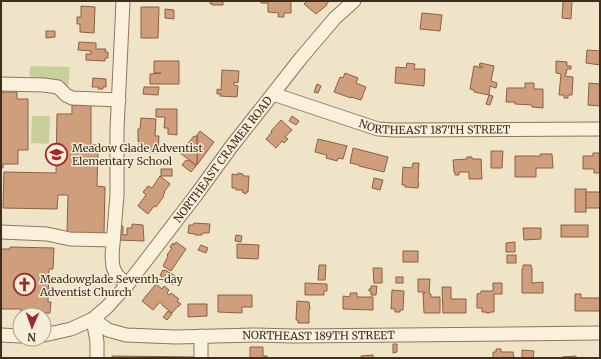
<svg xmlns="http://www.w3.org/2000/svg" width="601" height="359" font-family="Merriweather,serif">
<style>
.green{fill:#c9cf9b}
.building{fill:#cf9f7d;stroke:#8d5f41}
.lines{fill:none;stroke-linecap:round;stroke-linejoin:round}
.minor-casing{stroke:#8d765c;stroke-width:15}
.minor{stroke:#faf1dc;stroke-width:13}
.labels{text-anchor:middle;stroke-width:3;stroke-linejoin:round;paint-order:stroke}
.street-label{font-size:11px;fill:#3d2e20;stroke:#f7eed8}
.poi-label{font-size:11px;fill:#3d2e20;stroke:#f7eed8;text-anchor:start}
</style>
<rect width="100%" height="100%" fill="#f0e4c8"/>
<g class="green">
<path d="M 31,66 L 70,67 L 68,87 L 58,84 L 33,80 C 29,75 28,72 31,66 Z"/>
<path d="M 32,116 L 50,116 L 49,144 L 31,143 Z"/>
</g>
<g class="building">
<path d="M 210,1 L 223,1 L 223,5 L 212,5 L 213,4 L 210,4 Z"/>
<path d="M 261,1 L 291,1 L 291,13 L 284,13 L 284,17 L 278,17 L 279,13 L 268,12 L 268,3 L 261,3 Z"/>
<path d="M 307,1 L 329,1 L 326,5 L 327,5 L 316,14 L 304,4 Z"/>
<path d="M 563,1 L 572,1 L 571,19 L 562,18 Z"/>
<path d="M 81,6 L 95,7 L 94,33 L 80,32 L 80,24 L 77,24 L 77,17 L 81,17 Z"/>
<path d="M 141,7 L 159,7 L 158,38 L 141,38 Z"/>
<path d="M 165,9 L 174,10 L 174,19 L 165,18 Z"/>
<path d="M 422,13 L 442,15 L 440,31 L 420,29 Z"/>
<path d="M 46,31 L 55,31 L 55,37 L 46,38 Z"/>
<path d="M 79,42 L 96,43 L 96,49 L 106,49 L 105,52 L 108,52 L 108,58 L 105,58 L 105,61 L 86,60 L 86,54 L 91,54 L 91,51 L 78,50 Z"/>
<path d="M 587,50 L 600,51 L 600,65 L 586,63 Z"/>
<path d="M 154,61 L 179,61 L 179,84 L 150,84 L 150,74 L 161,73 L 154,73 Z"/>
<path d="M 556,61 L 567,62 L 567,66 L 571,66 L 571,69 L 567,69 L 566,74 L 565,74 L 565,76 L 573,77 L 572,95 L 568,95 L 568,98 L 564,98 L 564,95 L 559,95 L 561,74 L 556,73 Z"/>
<path d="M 407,63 L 415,64 L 414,69 L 425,69 L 424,86 L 395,83 L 396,67 L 406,68 Z"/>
<path d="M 480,63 L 494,66 L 491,81 L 497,83 L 496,88 L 490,86 L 489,95 L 474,92 L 474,90 L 470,89 L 474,66 L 482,68 L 482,66 L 479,66 Z"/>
<path d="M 222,70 L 239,71 L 238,83 L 234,82 L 234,85 L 238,86 L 237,97 L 220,96 L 221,94 L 217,94 L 217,89 L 221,90 Z"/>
<path d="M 345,73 L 358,78 L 356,83 L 366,87 L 361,100 L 351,97 L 351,98 L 334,92 L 340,77 L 343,78 Z"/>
<path d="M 93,78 L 106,79 L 106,87 L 103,87 L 103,89 L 98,89 L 99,87 L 92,87 Z"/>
<path d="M 525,83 L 534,83 L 534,89 L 543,89 L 543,108 L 532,107 L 532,105 L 515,104 L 515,102 L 506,102 L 507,88 L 525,88 Z"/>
<path d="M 589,83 L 600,84 L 600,106 L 588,105 Z"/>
<path d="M 317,84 L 321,86 L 318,93 L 314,92 Z"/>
<path d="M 144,87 L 159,87 L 158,95 L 143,94 Z"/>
<path d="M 1,92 L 17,92 L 17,99 L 28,99 L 28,150 L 18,150 L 18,164 L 3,164 L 3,168 L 1,168 Z"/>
<path d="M 489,95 L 493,96 L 490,105 L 486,104 Z"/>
<path d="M 72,105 L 91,105 L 91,145 L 98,145 L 97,186 L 105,187 L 104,234 L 67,233 L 68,195 L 58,195 L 57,209 L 3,208 L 4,172 L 56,173 L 57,114 L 72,114 Z"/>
<path d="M 156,109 L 177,109 L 177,135 L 168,134 L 168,128 L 164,128 L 165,117 L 156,117 Z"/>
<path d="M 292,116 L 299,121 L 296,125 L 289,121 Z"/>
<path d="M 141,118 L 156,119 L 155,136 L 159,136 L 158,153 L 139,152 L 139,141 L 138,141 L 138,129 L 140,129 Z"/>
<path d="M 281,120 L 292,130 L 285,137 L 288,139 L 284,143 L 282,141 L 276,148 L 266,139 L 272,132 L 271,131 Z"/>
<path d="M 200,131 L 214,142 L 197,165 L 197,135 Z"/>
<path d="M 197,135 L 197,165 L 196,165 L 180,153 L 194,136 L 196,137 Z"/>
<path d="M 318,139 L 347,146 L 343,159 L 338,158 L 337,161 L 326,158 L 327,155 L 315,152 Z"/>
<path d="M 353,148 L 388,157 L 384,172 L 359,166 L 359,165 L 350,163 Z"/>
<path d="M 491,151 L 503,151 L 502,168 L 491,168 Z"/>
<path d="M 593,153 L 600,153 L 600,173 L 594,173 L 594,169 L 583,169 L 583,156 L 593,156 Z"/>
<path d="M 540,154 L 552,154 L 553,168 L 536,168 L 536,177 L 515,177 L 515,156 L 541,156 Z"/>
<path d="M 467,157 L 472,157 L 472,159 L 481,159 L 482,179 L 469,179 L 469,172 L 459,172 L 459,175 L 455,175 L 455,172 L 454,172 L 453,160 L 467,159 Z"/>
<path d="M 186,160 L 188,161 L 189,160 L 196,166 L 191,172 L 182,165 Z"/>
<path d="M 413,163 L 419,163 L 418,183 L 419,183 L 418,188 L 405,187 L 405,185 L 402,185 L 403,167 L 412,168 Z"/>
<rect x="161" y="169" width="11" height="7"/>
<path d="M 238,173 L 243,174 L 243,176 L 249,176 L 248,192 L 246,192 L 246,194 L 242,192 L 243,190 L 236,190 L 236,188 L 232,188 L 232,174 L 238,175 Z"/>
<path d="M 160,176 L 170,184 L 164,192 L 165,192 L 163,195 L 164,196 L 156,207 L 154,206 L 148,214 L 138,206 L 146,195 L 143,192 L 148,186 L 152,188 Z"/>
<path d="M 374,178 L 383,180 L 380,190 L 372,188 Z"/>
<rect x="575" y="189" width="11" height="23"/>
<rect x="586" y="192" width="14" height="16"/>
<path d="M 194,223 L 210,224 L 209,233 L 203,233 L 202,235 L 195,235 L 195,234 L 188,233 L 189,225 L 193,225 Z"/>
<path d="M 132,224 L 143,225 L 144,241 L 118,240 L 118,234 L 127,235 L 127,228 L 132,228 Z"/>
<rect x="561" y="225" width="27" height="12"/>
<path d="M 119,226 L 123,226 L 123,233 L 118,233 Z"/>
<path d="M 523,228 L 541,228 L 541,239 L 524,240 Z"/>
<path d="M 236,235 L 242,236 L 241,242 L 235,241 Z"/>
<path d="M 176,242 L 186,249 L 171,271 L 163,266 L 168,256 L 167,255 L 172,248 L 170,247 L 173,243 L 174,245 Z"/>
<path d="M 515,242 L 515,252 L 506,252 L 506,243 Z"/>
<path d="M 237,244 L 259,245 L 258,259 L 237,258 Z"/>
<path d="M 201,245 L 208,248 L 206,253 L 198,250 Z"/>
<path d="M 10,247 L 54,248 L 53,269 L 49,269 L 48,302 L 51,302 L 50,313 L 21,313 L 21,309 L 1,309 L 1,249 L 10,249 Z"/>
<rect x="403" y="251" width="15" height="11"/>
<rect x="507" y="255" width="9" height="8"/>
<path d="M 319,265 L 326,265 L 325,280 L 318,280 Z"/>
<path d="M 523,265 L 531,265 L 532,269 L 532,283 L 543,282 L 543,293 L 522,293 L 522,269 L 523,269 Z"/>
<path d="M 373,268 L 382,268 L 382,283 L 374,283 Z"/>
<path d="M 163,270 L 164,271 L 165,270 L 177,277 L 173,285 L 161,278 L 162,277 L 160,275 Z"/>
<rect x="396" y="277" width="7" height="6"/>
<path d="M 418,279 L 430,279 L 429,294 L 431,294 L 431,297 L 440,297 L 440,313 L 424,313 L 423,293 L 425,293 L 425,292 L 418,292 Z"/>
<path d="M 305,283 L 327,284 L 327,291 L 324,291 L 324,295 L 305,295 Z"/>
<path d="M 493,283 L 502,283 L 502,294 L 494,294 L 494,312 L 490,312 L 490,313 L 486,313 L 486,312 L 482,312 L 482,308 L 477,308 L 477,294 L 481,293 L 481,291 L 493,291 Z"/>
<path d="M 156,284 L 162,289 L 164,286 L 169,290 L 167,293 L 169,295 L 171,293 L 179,299 L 177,301 L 181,304 L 178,307 L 178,306 L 172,313 L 162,305 L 162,304 L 160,302 L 153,310 L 142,301 Z"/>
<path d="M 371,286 L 377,286 L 376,295 L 371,295 L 371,291 L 369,291 L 369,289 L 371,289 Z"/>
<path d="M 442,287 L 451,287 L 451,299 L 466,299 L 466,313 L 443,313 Z"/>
<path d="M 392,290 L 404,291 L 403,310 L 400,310 L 400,312 L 395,312 L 395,309 L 391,309 Z"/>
<path d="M 350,293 L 357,293 L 357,297 L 373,297 L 373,310 L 343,309 L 343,296 L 350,297 Z"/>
<path d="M 575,294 L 581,294 L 581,298 L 600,298 L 600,311 L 575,311 Z"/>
<path d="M 218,295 L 252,295 L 252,307 L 242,307 L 242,313 L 218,312 Z"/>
<path d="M 297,301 L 309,302 L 310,309 L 309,309 L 309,323 L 298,323 L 298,320 L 296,320 Z"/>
<path d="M 188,304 L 207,304 L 207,316 L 188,317 Z"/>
<path d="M 168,311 L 172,314 L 167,320 L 163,317 Z"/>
<path d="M 393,344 L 397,344 L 397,352 L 393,353 Z"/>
<path d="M 250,347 L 263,347 L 263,356 L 267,356 L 267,358 L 250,358 Z"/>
<path d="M 496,349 L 501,349 L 501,352 L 513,352 L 514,358 L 493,358 L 493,352 L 496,352 Z"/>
<path d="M 522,350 L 534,351 L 533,358 L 522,358 Z"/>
<path d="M 373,355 L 373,358 L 361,358 L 361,356 Z"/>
<path d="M 112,356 L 196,357 L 196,358 L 112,358 Z"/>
<path d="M 576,356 L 576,358 L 562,358 L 562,357 Z"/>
</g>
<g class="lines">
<defs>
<g id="minor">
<path d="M 123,1 L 117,130 L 117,195 L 112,256 L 113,267 L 116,274 L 127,285"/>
<path d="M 1,84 L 44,85 L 58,87 L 66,95 L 72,98 L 119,100"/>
<path id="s1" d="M 273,94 L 378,129 L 394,130 L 600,129"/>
<path d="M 1,232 L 47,234 L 70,239 L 113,240"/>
<path id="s2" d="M 93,319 L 108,330 L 126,335 L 176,337 L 255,335 L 293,336 L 600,333"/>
<path d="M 93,319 L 97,342 L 97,358"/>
<path d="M 1,335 L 20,336"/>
<path id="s3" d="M 44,335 L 71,329 L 93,319 L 107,307 L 127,285 L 196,195 L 231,147 L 301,58 L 335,18 L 354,1"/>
<path d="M 201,358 L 201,336"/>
</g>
</defs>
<use href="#minor" class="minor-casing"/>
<use href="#minor" class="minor"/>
</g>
<defs>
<symbol id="school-ring" viewBox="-11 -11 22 22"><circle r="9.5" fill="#f7eed8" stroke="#9e2a2b" stroke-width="1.5"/><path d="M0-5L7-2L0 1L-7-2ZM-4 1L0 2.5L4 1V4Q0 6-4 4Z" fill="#9e2a2b"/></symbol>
<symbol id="church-ring" viewBox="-11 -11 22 22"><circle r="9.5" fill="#f7eed8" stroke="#9e2a2b" stroke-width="1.5"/><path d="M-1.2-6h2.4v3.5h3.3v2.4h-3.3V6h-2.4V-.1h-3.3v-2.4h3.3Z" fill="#9e2a2b"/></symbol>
</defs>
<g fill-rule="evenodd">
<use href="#school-ring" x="44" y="142" width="25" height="25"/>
<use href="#church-ring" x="12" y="272" width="25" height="25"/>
</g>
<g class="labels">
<g class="street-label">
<text dy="4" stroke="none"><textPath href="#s1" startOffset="167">NORTHEAST 187TH STREET</textPath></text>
<text dy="4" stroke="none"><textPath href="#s3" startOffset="258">NORTHEAST CRAMER ROAD</textPath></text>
<text dy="4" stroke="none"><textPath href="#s2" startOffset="230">NORTHEAST 189TH STREET</textPath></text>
</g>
<g class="poi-label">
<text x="72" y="152">Meadow Glade Adventist<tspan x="72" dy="13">Elementary School</tspan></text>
<text x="40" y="283">Meadowglade Seventh-day<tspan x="40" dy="13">Adventist Church</tspan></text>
</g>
</g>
<rect width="601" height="359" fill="none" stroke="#3d2e20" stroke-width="4"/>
<g transform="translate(32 327) rotate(182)"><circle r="19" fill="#f7eed8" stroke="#ada18e"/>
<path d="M0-3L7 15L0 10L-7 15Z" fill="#9e2a2b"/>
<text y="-6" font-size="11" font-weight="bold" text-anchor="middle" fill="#3d2e20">N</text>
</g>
</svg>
